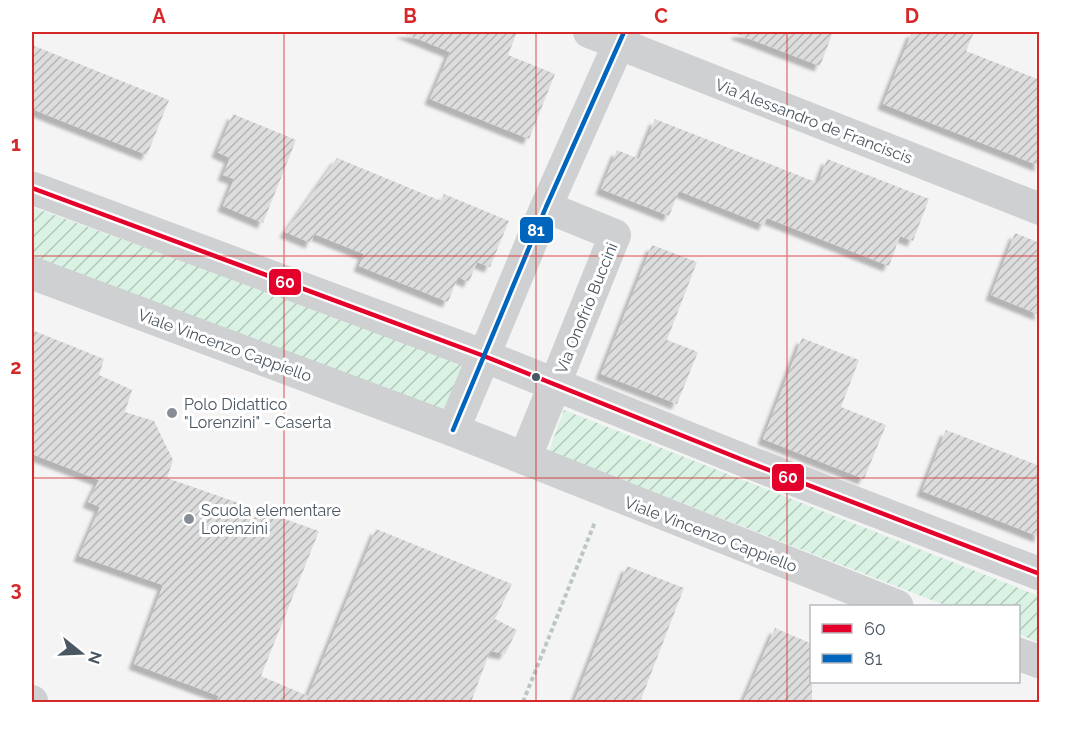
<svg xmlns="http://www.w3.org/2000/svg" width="1071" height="734" font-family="Raleway,sans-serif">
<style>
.garden{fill:url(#garden-furrows)}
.building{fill:url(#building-hatch);filter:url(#shadow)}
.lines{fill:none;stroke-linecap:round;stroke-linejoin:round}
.path{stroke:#bcc7c4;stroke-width:4;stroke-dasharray:4.5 3;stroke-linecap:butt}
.minor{stroke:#ced0d2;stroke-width:32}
.tertiary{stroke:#ced0d2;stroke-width:33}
.bus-1-casing{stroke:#fff;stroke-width:9}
.bus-2-casing{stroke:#fff;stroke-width:9}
.bus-1{stroke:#e4002b;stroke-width:4.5}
.bus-2{stroke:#0065bd;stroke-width:4.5}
.grid{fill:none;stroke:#d62828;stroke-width:1.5;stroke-opacity:0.55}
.bus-dot{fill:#4a5661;stroke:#fff;stroke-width:2}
.poi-dot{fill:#868d94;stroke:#fff;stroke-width:2}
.labels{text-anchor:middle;stroke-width:6;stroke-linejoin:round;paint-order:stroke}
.street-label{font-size:16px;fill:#4a5661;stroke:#fff}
.poi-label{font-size:16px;fill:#4a5661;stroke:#fff;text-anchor:start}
.line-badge{stroke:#fff;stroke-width:2}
.badge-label{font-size:16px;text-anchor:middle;font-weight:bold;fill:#fff}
.neatline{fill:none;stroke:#d62828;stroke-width:2}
.grid-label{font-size:20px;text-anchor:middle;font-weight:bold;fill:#d62828}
</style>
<defs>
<pattern id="garden-furrows" width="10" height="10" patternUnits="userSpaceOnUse" patternTransform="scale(1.5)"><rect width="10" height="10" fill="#d9f2e3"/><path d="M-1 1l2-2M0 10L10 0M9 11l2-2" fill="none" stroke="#b2c7bb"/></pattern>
<pattern id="building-hatch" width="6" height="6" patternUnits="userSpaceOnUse" patternTransform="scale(1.5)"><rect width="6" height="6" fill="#ddddde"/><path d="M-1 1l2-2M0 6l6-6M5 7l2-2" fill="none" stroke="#b5b6b7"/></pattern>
<filter id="shadow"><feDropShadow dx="-5.5" dy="5.5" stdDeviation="1.5" flood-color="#0004"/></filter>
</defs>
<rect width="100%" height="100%" fill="#f4f4f4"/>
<g class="garden">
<path d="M 32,207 L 466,363 L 444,410 L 32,256 Z"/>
<path d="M 564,410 L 1039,596 L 1039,643 L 1019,634 L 1018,606 L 947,606 L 549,451 Z"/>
</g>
<g class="building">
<path d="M 401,32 L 517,32 L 508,55 L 555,74 L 529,139 L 430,99 L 450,52 Z"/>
<path d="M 737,32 L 833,32 L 820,66 L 737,34 Z"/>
<path d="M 912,32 L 974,32 L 966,51 L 1040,80 L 1040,166 L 883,104 Z"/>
<path d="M 32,45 L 169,100 L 147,155 L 32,109 Z"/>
<path d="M 233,114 L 296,140 L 263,223 L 223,206 L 234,179 L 223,175 L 230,158 L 217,152 Z"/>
<path d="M 655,119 L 818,183 L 827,159 L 929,199 L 913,241 L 900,236 L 889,266 L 767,218 L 764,225 L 679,191 L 669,216 L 601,189 L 617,150 L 639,159 Z"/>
<path d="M 337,158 L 441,201 L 444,194 L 509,221 L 490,267 L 477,262 L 469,282 L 458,277 L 448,302 L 359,266 L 364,254 L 314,234 L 311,243 L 285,232 Z"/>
<path d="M 1015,233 L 1040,243 L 1040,315 L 991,295 Z"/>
<path d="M 652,245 L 697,262 L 667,340 L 698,352 L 677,404 L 601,374 Z"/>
<path d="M 32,330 L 104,359 L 99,375 L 132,390 L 125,412 L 154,421 L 173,460 L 167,478 L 319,531 L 261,676 L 308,696 L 376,529 L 512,584 L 495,619 L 517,630 L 505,654 L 490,651 L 471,702 L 216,702 L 219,696 L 134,664 L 163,585 L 79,556 L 100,507 L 88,502 L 99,480 L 32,454 Z"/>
<path d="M 802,338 L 859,360 L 841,407 L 886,425 L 864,479 L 763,439 Z"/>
<path d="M 946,430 L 1040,466 L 1040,537 L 922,491 Z"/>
<path d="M 627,566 L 684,588 L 640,702 L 574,702 Z"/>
<path d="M 775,628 L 812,644 L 812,702 L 743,702 Z"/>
</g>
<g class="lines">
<path class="path" d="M 523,702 L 595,522"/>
<g class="minor">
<path d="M 589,32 L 1040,209"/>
<path d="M 546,207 L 615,235 L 555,384"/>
<path d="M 484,356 L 546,207 L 624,32"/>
<path d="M 32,701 L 32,702"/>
</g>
<g class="tertiary">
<path d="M 32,188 L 484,356 L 743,460 L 1040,574"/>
<path d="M 32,273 L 453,430 L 897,606"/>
<path d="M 453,430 L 484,356"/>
<path d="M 525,458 L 555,384"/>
<path d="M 1018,654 L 1040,662"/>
</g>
<defs>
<path id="bus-1" d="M 32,188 L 484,356 L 743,460 L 1040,574"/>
<path id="bus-2" d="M 453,430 L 546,207 L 624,32"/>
</defs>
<use href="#bus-1" class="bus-1-casing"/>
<use href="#bus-2" class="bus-2-casing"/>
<use href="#bus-1" class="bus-1"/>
<use href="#bus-2" class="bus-2"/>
</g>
<path class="grid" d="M 284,32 L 284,702M 536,32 L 536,702M 787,32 L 787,702M 32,256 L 1040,256M 32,478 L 1040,478"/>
<circle class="bus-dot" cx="536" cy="377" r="5"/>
<g class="poi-dot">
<circle cx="172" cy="413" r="6"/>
<circle cx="189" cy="519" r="6"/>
</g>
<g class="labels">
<g class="street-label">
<text transform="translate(814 121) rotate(21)" y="6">Via Alessandro de Franciscis</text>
<text transform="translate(586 308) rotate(-68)" y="6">Via Onofrio Buccini</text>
<text transform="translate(225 345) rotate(20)" y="6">Viale Vincenzo Cappiello</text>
<text transform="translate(711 534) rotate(21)" y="6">Viale Vincenzo Cappiello</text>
</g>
<g class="poi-label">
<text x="184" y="410">Polo Didattico<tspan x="184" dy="18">"Lorenzini" - Caserta</tspan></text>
<text x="201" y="516">Scuola elementare<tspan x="201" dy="18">Lorenzini</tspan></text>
</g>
</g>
<g class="line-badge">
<rect x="519" y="216" width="35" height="28" rx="6" fill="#0065bd"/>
<rect x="268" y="268" width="34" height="28" rx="6" fill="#e4002b"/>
<rect x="771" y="463" width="34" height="29" rx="6" fill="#e4002b"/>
</g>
<g class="badge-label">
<text x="536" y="236">81</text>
<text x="285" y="288">60</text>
<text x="788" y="483">60</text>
</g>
<rect width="1071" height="734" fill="none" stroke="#ffffff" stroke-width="66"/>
<rect x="810" y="605" width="210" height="78" fill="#ffffff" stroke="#b7bbc0" stroke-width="1.5"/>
<rect x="822" y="624" width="30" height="9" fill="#e4002b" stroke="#b7bbc0" stroke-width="1.5"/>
<text x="864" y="635" font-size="18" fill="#4a5661">60</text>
<rect x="822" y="654" width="30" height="9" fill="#0065bd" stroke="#b7bbc0" stroke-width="1.5"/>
<text x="864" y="665" font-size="18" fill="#4a5661">81</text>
<g transform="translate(81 653) rotate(108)" stroke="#ffffff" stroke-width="4.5" paint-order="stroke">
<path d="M0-4.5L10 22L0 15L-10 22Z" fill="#4a5661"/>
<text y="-9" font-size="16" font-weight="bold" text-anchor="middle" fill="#4a5661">N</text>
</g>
<rect x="33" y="33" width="1005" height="668" class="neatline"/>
<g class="grid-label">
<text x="159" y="23">A</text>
<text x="410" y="23">B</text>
<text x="661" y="23">C</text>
<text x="912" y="23">D</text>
<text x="16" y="151">1</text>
<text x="16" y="374">2</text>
<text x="16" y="596">3</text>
</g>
</svg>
